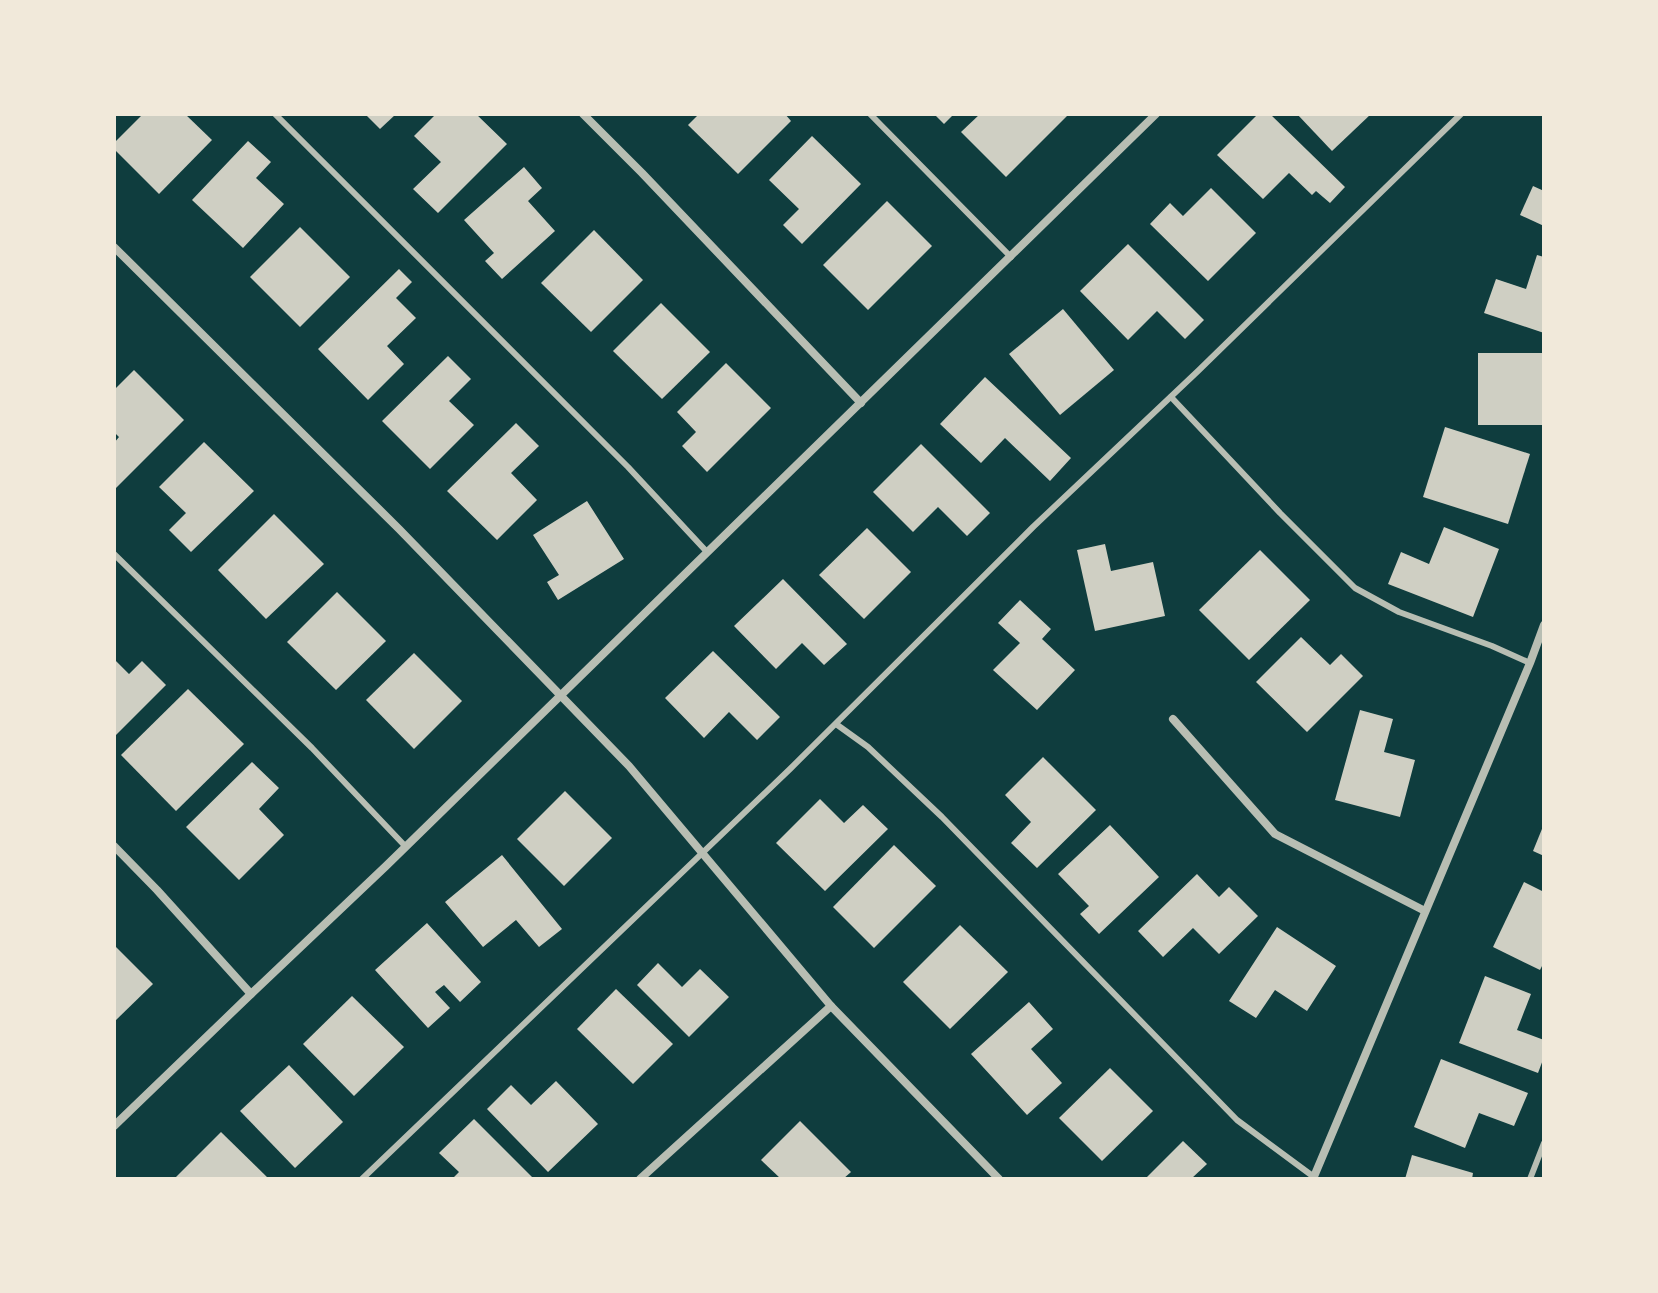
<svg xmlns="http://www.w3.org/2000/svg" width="1658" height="1293" font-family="'Fira Sans',sans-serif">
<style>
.building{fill:#cfcfc3}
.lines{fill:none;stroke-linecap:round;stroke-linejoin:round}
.service{stroke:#b8beb3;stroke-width:6}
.minor{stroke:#b8beb3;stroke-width:8}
</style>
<rect width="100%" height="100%" fill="#0f3d3e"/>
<g class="building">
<path d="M 143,114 L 185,114 L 212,140 L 159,194 L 114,149 L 114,143 Z"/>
<path d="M 365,114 L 396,114 L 380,129 Z"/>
<path d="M 436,114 L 476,114 L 507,144 L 438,213 L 413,189 L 441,162 L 414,136 Z"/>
<path d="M 699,114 L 785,114 L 791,121 L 738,174 L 688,125 Z"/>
<path d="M 934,114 L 954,114 L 944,124 Z"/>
<path d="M 980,114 L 1069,114 L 1006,177 L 961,132 Z"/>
<path d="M 1258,114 L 1270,114 L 1345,187 L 1330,203 L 1316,191 L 1312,195 L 1289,173 L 1263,199 L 1217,155 Z"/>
<path d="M 1297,114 L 1371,114 L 1332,151 Z"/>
<path d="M 812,136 L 861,184 L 802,244 L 783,225 L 799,209 L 769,180 Z"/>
<path d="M 248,141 L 271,162 L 256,178 L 284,204 L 243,248 L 192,200 Z"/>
<path d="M 524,167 L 542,188 L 528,201 L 555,231 L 502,279 L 485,261 L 494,253 L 464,220 Z"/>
<path d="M 1533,186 L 1544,191 L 1544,226 L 1520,215 Z"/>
<path d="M 1211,188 L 1256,233 L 1208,281 L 1150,224 L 1170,203 L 1183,216 Z"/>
<path d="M 887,201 L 932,246 L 868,310 L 823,265 Z"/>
<path d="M 300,227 L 350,277 L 300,327 L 250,277 Z"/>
<path d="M 594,230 L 643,280 L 591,332 L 541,283 Z"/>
<path d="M 1128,244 L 1204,320 L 1185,339 L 1157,311 L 1128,340 L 1080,291 Z"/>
<path d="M 1537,255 L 1544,257 L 1544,333 L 1484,313 L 1496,279 L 1526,289 Z"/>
<path d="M 399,269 L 412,282 L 396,298 L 416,318 L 387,346 L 404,364 L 368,400 L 318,349 Z"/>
<path d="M 661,303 L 710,352 L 662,399 L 613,351 Z"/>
<path d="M 1063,309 L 1114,370 L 1060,415 L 1009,354 Z"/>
<rect x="1478" y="353" width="66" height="72"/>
<path d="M 448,356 L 471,379 L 449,401 L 474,425 L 430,469 L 382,421 Z"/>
<path d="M 726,363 L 771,408 L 707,472 L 682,446 L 696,432 L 677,412 Z"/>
<path d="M 134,370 L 184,420 L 116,488 L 114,486 L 114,443 L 119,437 L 114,432 L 114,390 Z"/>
<path d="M 985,377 L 1071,458 L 1050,481 L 1005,438 L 981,463 L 940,424 Z"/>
<path d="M 516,423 L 539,446 L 511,473 L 537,500 L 497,540 L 447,491 Z"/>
<path d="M 1445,427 L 1530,454 L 1508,524 L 1423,497 Z"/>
<path d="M 204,442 L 254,491 L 191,552 L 169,530 L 186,513 L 159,487 Z"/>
<path d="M 921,444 L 990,513 L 967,536 L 938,507 L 913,532 L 873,492 Z"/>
<path d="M 587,501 L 624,559 L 558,600 L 547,582 L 559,575 L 533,535 Z"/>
<path d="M 274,514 L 324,564 L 266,619 L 218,570 Z"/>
<path d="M 1444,527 L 1499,549 L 1473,617 L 1388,584 L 1401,552 L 1429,564 Z"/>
<path d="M 867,528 L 911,572 L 864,619 L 819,575 Z"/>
<path d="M 1105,544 L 1111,571 L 1153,562 L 1165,616 L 1095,631 L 1077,550 Z"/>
<path d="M 1260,550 L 1310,600 L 1249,660 L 1199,610 Z"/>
<path d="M 783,579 L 847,644 L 824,665 L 802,643 L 776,669 L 734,626 Z"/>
<path d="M 337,592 L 386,641 L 336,690 L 287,642 Z"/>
<path d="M 1020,600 L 1051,629 L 1042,639 L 1075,670 L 1037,710 L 993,670 L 1020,643 L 998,623 Z"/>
<path d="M 1301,637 L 1330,665 L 1341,654 L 1363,676 L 1307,732 L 1256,682 Z"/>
<path d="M 713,651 L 780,717 L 757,740 L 729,712 L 704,738 L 665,698 Z"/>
<path d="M 414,653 L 462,701 L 414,749 L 366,700 Z"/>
<path d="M 114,659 L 129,674 L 142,661 L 166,685 L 114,737 Z"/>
<path d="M 188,689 L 244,744 L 176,811 L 121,755 Z"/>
<path d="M 1360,710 L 1393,719 L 1384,752 L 1415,760 L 1400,817 L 1335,800 Z"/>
<path d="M 1043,757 L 1096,810 L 1037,868 L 1011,843 L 1031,822 L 1005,795 Z"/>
<path d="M 252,762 L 279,788 L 259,809 L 284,835 L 239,880 L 186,827 Z"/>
<path d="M 565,791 L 612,838 L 564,886 L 517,839 Z"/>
<path d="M 820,799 L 844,823 L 863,805 L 888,829 L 825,891 L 776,843 Z"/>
<path d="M 1544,824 L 1544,856 L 1533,851 Z"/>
<path d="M 1110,825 L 1159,877 L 1099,934 L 1080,914 L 1089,906 L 1058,874 Z"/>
<path d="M 894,845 L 936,886 L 874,948 L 833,907 Z"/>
<path d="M 502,855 L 562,929 L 539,947 L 516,920 L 483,947 L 445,902 Z"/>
<path d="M 1197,874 L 1219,897 L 1229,887 L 1258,916 L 1219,954 L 1193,928 L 1163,957 L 1138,931 Z"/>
<path d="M 1524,882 L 1544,892 L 1544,962 L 1540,970 L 1493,947 Z"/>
<path d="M 427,923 L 481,982 L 460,1002 L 444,985 L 435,992 L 450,1008 L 428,1028 L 375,970 Z"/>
<path d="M 960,925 L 1008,972 L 950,1029 L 903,982 Z"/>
<path d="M 1277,927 L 1336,966 L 1307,1011 L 1275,990 L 1256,1018 L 1229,1001 Z"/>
<path d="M 114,945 L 153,984 L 114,1022 Z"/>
<path d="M 658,963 L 682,987 L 700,969 L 729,997 L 689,1037 L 637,985 Z"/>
<path d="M 1485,976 L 1531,994 L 1517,1030 L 1544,1040 L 1544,1057 L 1538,1073 L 1459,1043 Z"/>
<path d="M 616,989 L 673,1044 L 633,1084 L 577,1029 Z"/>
<path d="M 352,996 L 404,1047 L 354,1096 L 303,1044 Z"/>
<path d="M 1029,1002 L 1053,1029 L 1031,1049 L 1062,1083 L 1027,1115 L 971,1054 Z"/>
<path d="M 1441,1059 L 1528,1093 L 1514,1126 L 1479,1113 L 1465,1148 L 1414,1127 Z"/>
<path d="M 289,1065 L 343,1122 L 295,1168 L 240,1111 Z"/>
<path d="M 1110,1068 L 1153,1111 L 1102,1161 L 1059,1118 Z"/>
<path d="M 556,1081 L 598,1124 L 548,1172 L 487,1109 L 511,1085 L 531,1105 Z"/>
<path d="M 474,1119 L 534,1179 L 452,1179 L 459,1172 L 439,1153 Z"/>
<path d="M 800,1121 L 851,1172 L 843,1179 L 781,1179 L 761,1160 Z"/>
<path d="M 221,1132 L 269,1179 L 174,1179 Z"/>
<path d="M 1183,1141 L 1207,1164 L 1191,1179 L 1145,1179 Z"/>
<path d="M 1412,1155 L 1473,1173 L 1472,1179 L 1405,1179 Z"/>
</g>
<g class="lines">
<g class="service">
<path d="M 275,114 L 628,467 L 707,552"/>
<path d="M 870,114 L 1011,257"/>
<path d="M 1171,397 L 1280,513 L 1355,588 L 1399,612 L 1492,646 L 1530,663"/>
<path d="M 114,554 L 312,748 L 406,847"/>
<path d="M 836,724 L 868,747 L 942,817 L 1237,1120 L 1314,1177"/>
<path d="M 362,1179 L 790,769 L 1033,527 L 1198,371 L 1461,114"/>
<path d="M 1530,1179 L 1544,1143"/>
</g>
<g class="minor">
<path d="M 583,114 L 642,173 L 861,403"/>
<path d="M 114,247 L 399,529 L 629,766 L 831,1006 L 999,1179"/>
<path d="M 1173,719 L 1275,834 L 1425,911"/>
<path d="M 114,846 L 157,890 L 251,994"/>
<path d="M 114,1126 L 251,994 L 386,866 L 1156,114"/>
<path d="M 640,1179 L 831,1006"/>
<path d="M 1313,1179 L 1530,663 L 1544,625"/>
</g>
</g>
<rect width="1658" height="1293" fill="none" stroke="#f1e9da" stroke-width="232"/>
</svg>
